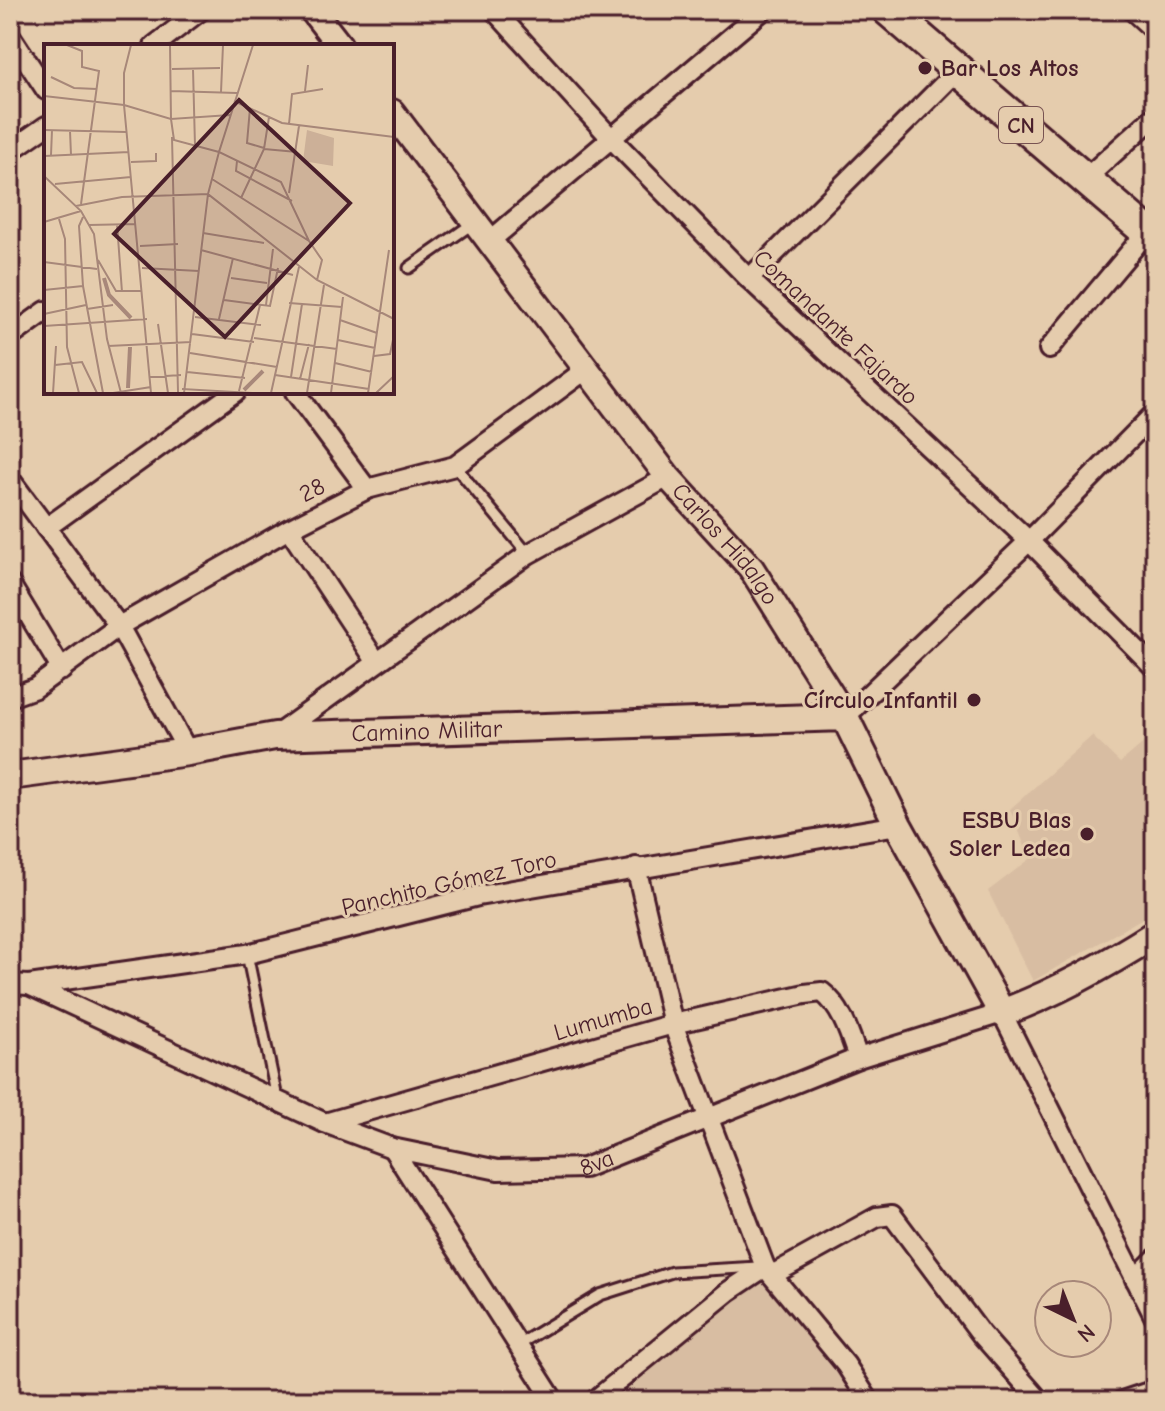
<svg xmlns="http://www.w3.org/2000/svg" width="1165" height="1411" font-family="'Comic Neue',sans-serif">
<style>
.built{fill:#d8bda2}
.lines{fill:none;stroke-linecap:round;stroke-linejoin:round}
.service-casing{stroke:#4a1f2b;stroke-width:15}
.minor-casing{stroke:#4a1f2b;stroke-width:24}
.tertiary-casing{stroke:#4a1f2b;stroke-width:30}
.secondary-casing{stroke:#4a1f2b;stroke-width:32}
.primary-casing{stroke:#4a1f2b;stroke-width:36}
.service{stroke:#e5ccad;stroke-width:9}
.minor{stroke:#e5ccad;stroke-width:18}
.tertiary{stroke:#e5ccad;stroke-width:24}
.secondary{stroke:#e5ccad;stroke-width:26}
.primary{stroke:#e5ccad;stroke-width:30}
.poi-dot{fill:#4a1f2b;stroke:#e5ccad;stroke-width:3}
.labels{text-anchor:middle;stroke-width:6;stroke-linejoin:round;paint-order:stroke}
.shield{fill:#e5ccad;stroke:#785352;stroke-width:2}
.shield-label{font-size:22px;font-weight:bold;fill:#4a1f2b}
.poi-label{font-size:24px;font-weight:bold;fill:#4a1f2b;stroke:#e5ccad;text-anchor:end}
.street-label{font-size:24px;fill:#4a1f2b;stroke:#e5ccad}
.inset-river{fill:none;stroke:#a8887a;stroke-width:4}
.inset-road{fill:none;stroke:#a78779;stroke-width:2}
.view{fill:#4a1f2b;fill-opacity:0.15;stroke:#4a1f2b;stroke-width:4}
.inset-edge{fill:none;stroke:#4a1f2b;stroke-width:4}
</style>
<rect width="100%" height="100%" fill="#e5ccad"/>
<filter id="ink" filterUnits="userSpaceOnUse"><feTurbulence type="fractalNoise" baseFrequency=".0125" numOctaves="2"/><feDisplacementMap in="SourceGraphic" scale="16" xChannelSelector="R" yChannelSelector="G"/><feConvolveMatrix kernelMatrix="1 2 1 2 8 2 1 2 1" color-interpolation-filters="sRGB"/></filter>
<g filter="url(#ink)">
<g class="built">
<path d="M 1155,733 L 1155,911 L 1033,981 L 988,891 L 1030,859 L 1010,809 L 1092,736 L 1120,763 Z"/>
<path d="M 776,1266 L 864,1369 L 879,1401 L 611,1401 Z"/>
</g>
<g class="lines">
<defs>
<g id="service">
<path d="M 409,268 L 475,222"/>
<path d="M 455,466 L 528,554"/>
<path d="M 247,954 L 277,1098"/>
<path d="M 518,1345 L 600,1295 L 672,1272 L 758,1267"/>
</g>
<g id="minor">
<path d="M 494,10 L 610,137 L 749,279 L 1029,541 L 1155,668"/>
<path d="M 1132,10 L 1155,31"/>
<path d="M 10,35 L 46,90"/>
<path d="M 154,46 L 201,10"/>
<path d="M 10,151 L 46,126"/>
<path d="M 1085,179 L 1155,116"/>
<path d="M 491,240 L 763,10"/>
<path d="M 749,279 L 956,72"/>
<path d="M 10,337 L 46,311"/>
<path d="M 1049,349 L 1147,232"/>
<path d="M 295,392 L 367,489"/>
<path d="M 10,479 L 119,626 L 188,752"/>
<path d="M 46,528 L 235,392"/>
<path d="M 289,529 L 376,661"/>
<path d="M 10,584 L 62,670"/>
<path d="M 10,697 L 35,688 L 119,626 L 289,529 L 367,489 L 455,466 L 588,368"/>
<path d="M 845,717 L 1029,541 L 1155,413"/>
<path d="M 275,736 L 528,554 L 668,477"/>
<path d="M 636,867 L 673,1024 L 765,1267 L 846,1365 L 869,1401"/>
<path d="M 10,984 L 29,985 L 247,954 L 478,896 L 898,825"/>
<path id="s1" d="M 29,985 L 325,1123 L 392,1148 L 498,1170 L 584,1168 L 858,1058 L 1002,1013 L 1155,1318"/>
<path d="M 325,1123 L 673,1024 L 805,994 L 822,992 C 842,1007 850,1035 858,1058"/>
<path d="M 392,1148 L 554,1401"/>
<path d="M 772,1275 L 877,1217 L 892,1215 L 981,1334 L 1040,1401"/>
<path d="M 1135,1279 L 1155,1259"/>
<path d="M 594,1401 L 729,1291 L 765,1267"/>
<path d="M 1122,1401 L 1155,1390"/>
</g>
<g id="tertiary">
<path d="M 312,10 L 340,46"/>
<path id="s2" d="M 392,112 L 668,477 L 751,568 L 845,717"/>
</g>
<g id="secondary">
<path id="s3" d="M 10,776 L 188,752 L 275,736 L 845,717 L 898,825 L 1002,1013 C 1058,992 1105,966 1155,934"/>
</g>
<path id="primary" d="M 888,10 L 1155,239"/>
</defs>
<use href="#service" class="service-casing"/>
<use href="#minor" class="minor-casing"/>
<use href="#tertiary" class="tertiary-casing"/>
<use href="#secondary" class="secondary-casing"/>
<use href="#primary" class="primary-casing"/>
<use href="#service" class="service"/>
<use href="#minor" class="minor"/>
<use href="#tertiary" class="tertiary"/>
<use href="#secondary" class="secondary"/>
<use href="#primary" class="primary"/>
</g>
</g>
<g class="poi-dot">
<circle cx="925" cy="68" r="8"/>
<circle cx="974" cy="700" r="8"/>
<circle cx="1087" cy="834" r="8"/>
</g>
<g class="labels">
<rect class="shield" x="999" y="107" width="44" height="36" rx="6"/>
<g class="shield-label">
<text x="1021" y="133">CN</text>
</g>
<g class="poi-label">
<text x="941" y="76" text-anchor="start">Bar Los Altos</text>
<text x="958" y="708">Círculo Infantil</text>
<text x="1071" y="828">ESBU Blas<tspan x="1071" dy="28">Soler Ledea</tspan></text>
</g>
<g class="street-label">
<text transform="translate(836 327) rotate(43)" y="8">Comandante Fajardo</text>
<text transform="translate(312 490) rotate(-27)" y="8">28</text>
<text dy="8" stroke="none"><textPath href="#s2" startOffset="546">Carlos Hidalgo</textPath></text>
<text dy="8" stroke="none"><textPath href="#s3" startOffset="420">Camino Militar</textPath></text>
<text transform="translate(449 883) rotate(-13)" y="8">Panchito Gómez Toro</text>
<text transform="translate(603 1019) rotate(-16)" y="8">Lumumba</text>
<text dy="8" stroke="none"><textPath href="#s1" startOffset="606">8va</textPath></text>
</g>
</g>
<g transform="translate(44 44)">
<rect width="350" height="350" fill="#e5ccad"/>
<path d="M 263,86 L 290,94 L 289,122 L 259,117 Z" fill="#ccb098"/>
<path class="inset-river" d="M 60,234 L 65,251 L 87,274M 84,344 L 86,303M 200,346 L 219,327"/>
<path class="inset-road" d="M 23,1 L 38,7 L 38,23 L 55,27 L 37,160M 87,1 L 80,29 L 80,61 L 107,349M 126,1 L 127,75 L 186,71M 209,1 L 175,108 L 237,138 L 265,197M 128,25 L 176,24M 149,25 L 151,102M 7,33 L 30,44 L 53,45M 127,47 L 193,49M 261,47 L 264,21M 177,48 L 179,1M 0,52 L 80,61M 190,57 L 238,79 L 350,93M 80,61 L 127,75 L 130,96 L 175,108 L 164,150 L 273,236 L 350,275M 206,64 L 203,99 L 220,104M 245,80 L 248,50 L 279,45M 0,86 L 82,88M 26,87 L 27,111M 128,93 L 134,348M 220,105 L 253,108M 7,111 L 8,86M 0,112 L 85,108M 193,117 L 192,127 L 248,157M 87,118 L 112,117 L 112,109M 0,132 L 37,167 L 50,190 L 63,295 L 77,349M 168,135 L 265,197 L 278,216 L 273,236M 11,140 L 87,133M 245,149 L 255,82M 197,154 L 220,105 L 225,73M 32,162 L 78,153 L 164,150 L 140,349M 39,173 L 35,182 L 39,242 L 59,349M 15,175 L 21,195 L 23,303 L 35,349M 0,178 L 37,167M 73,180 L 78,248M 45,181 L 92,180M 159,189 L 220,199M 96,202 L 134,200M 157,206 L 249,231M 54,216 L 72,247 L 97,247M 0,218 L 53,225M 98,224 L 155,227M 187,234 L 223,239M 0,246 L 39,242M 180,256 L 226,262 L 234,224M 245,259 L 298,263M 222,261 L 229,205M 43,265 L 69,261M 0,270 L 42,261M 151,273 L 217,281M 175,275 L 189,214M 296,276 L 333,289M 114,280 L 124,349M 0,282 L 103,275M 148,290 L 210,298M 210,294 L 293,305M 294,296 L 331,304M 64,302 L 147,298M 146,309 L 233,323M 330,312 L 346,310 L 350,291M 291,319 L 328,328M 11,321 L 38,318 L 53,349M 143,328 L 201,334M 231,331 L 325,345M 106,333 L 137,331M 247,333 L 258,260M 256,335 L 265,300M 138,345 L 208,349M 195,347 L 216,261M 9,349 L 12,302M 69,349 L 107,343M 227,349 L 255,223M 263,349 L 280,241M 287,349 L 299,253M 324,349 L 345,206M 332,349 L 350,332"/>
<path class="view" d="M 195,56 L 306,159 L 181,293 L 70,190 Z"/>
<rect width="350" height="350" class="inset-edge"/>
</g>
<rect width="1165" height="1411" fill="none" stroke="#e5ccad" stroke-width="40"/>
<rect x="20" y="20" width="1125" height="1371" fill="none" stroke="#4a1f2b" stroke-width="3" filter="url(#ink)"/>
<g transform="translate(1073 1319) rotate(137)"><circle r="38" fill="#e5ccad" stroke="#a78779" stroke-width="2"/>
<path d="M0-6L14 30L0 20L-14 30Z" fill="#4a1f2b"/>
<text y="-12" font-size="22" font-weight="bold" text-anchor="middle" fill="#4a1f2b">N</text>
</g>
</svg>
